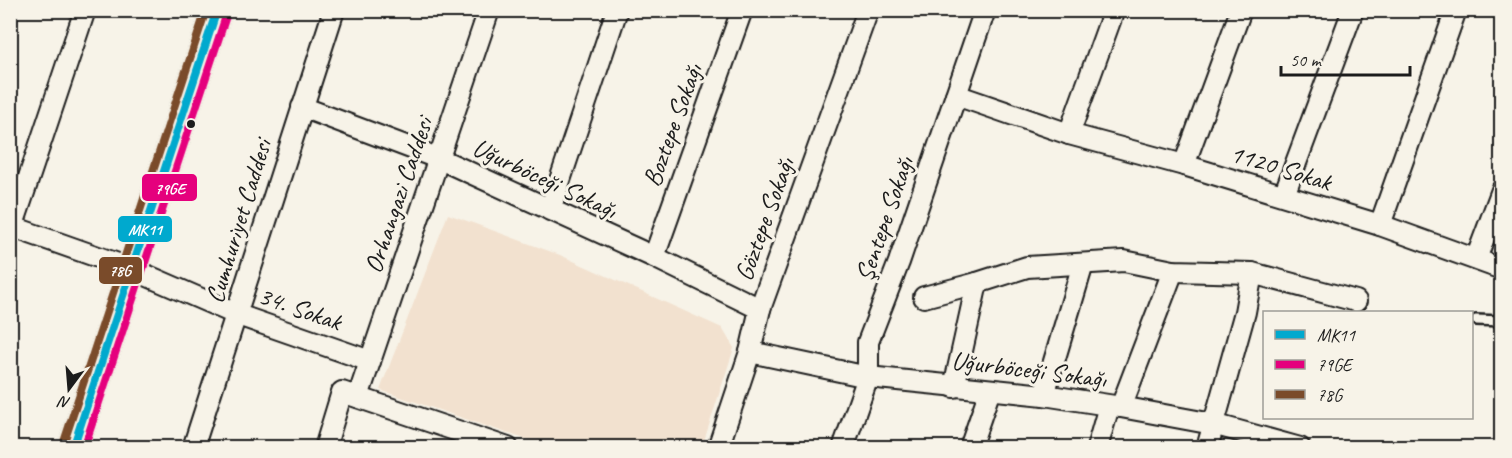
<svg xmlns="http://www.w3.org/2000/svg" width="1512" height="458" font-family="Caveat,sans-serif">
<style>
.built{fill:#f2e1cf}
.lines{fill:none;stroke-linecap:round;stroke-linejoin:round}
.service-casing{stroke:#1c1c1c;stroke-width:14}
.minor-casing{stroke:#1c1c1c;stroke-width:24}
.secondary-casing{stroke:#1c1c1c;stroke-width:32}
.service{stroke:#f7f3e8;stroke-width:9}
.minor{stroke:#f7f3e8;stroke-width:20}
.secondary{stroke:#f7f3e8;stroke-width:27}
.bus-1-casing{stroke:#f7f3e8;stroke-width:12}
.bus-2-casing{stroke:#f7f3e8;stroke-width:12}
.bus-3-casing{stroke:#f7f3e8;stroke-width:12}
.bus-1{stroke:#00a9ce;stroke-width:8}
.bus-2{stroke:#e5007d;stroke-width:8}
.bus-3{stroke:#7a4b2a;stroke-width:8}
.bus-dot{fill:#1c1c1c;stroke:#f7f3e8;stroke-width:2}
.labels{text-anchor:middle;stroke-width:6;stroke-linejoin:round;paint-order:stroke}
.street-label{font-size:26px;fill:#1c1c1c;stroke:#f7f3e8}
.line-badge{stroke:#f7f3e8;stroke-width:2}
.badge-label{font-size:16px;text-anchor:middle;font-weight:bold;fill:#fff}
</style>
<rect width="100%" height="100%" fill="#f7f3e8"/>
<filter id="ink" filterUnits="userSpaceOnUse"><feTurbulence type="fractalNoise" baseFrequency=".0167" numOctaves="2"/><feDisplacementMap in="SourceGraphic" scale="12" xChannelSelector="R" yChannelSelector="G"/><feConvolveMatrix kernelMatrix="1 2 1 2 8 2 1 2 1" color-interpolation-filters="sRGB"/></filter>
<g filter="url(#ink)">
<path class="built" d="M 448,214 L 560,255 L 722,328 L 734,348 L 702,447 L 548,447 L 380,390 Z"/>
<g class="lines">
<defs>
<path id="service" d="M 1476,320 L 1502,321"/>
<g id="minor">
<path d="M 956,95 L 1069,134 L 1184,165 L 1380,225 L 1502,269"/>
<path d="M 302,107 L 440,159 L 654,257 L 760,309"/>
<path d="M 1069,134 L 1114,10"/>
<path d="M 1184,165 L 1241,10"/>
<path d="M 1284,195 L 1353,10"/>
<path d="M 550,210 L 617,10"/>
<path d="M 1380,225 L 1456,10"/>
<path d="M 10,226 L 132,269 L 238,315 L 370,361"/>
<path d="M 10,234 L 85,10"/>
<path d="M 654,257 L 742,10"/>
<path d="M 1476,259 L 1502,190"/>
<path d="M 924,297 L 977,283"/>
<path d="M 750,352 L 868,377 L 1044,395 L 1121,407 L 1213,424 L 1300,448"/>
<path d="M 954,387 L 977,283 L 1027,267 L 1124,261 L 1173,271 L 1252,273 L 1356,301"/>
<path d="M 1044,395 L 1083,264"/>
<path d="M 358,397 L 489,10"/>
<path d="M 1121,407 L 1173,271"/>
<path d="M 193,448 L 334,10"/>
<path d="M 325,448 L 342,392 L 508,448"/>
<path d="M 718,448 L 750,352 L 760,309 L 868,10"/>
<path d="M 843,448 L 868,377 L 868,342 L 899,262 L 985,10"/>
<path d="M 970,448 L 990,390"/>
<path d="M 1097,448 L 1109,406"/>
<path d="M 1207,448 L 1245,312 L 1252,273"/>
</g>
<path id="secondary" d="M 73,448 L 217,10"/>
</defs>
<use href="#service" class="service-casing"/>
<use href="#minor" class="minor-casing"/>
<use href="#secondary" class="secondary-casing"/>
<use href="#service" class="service"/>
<use href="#minor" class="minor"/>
<use href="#secondary" class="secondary"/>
<defs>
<path id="bus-1" d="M 73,448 L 217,10"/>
<path id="bus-2" d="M 84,448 L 227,13"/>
<path id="bus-3" d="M 63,445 L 206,10"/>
</defs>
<use href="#bus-1" class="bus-1-casing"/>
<use href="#bus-2" class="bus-2-casing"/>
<use href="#bus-3" class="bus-3-casing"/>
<use href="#bus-1" class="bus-1"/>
<use href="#bus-2" class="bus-2"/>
<use href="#bus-3" class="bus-3"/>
</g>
</g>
<circle class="bus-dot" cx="191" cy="124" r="5"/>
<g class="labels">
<g class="street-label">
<text transform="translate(672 125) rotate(-70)" y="9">Boztepe Sokağı</text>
<text transform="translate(1281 167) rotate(17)" y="9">1120 Sokak</text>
<text transform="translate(545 178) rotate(25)" y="9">Uğurböceği Sokağı</text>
<text transform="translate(398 195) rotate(-71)" y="9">Orhangazi Caddesi</text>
<text transform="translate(764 219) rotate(-70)" y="9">Göztepe Sokağı</text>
<text transform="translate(884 219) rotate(-71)" y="9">Şentepe Sokağı</text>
<text transform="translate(238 221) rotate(-73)" y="9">Cumhuriyet Caddesi</text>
<text transform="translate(300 308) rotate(19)" y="9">34. Sokak</text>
<text transform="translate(1029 369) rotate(7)" y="9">Uğurböceği Sokağı</text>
</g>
</g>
<g class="line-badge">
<rect x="141" y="173" width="57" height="29" rx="6" fill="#e5007d"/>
<rect x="117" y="215" width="56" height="28" rx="6" fill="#00a9ce"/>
<rect x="98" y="256" width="45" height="29" rx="6" fill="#7a4b2a"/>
</g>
<g class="badge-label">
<text x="170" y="194">79GE</text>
<text x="145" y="235">MK11</text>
<text x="120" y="276">78G</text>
</g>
<rect width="1512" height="458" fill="none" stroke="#f7f3e8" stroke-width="36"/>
<rect x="18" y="18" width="1476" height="422" fill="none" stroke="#1c1c1c" stroke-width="2" filter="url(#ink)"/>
<rect x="1263" y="311" width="210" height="108" fill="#f7f3e8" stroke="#9f9d96" stroke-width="1.5"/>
<rect x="1275" y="330" width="30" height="9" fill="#00a9ce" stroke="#9f9d96" stroke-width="1.5"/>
<text x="1317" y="341" font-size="18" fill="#1c1c1c">MK11</text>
<rect x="1275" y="360" width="30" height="9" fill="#e5007d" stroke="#9f9d96" stroke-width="1.5"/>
<text x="1317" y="371" font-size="18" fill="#1c1c1c">79GE</text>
<rect x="1275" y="390" width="30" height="9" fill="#7a4b2a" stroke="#9f9d96" stroke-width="1.5"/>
<text x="1317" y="401" font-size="18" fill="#1c1c1c">78G</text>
<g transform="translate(69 389) rotate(196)" stroke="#f7f3e8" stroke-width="4.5" paint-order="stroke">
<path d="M0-4.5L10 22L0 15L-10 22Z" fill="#1c1c1c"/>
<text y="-9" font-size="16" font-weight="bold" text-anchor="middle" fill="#1c1c1c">N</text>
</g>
<path d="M1281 66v9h129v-9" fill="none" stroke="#1c1c1c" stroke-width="3"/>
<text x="1290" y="66" font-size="18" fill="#1c1c1c" stroke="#f7f3e8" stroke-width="4.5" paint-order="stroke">50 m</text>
</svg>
